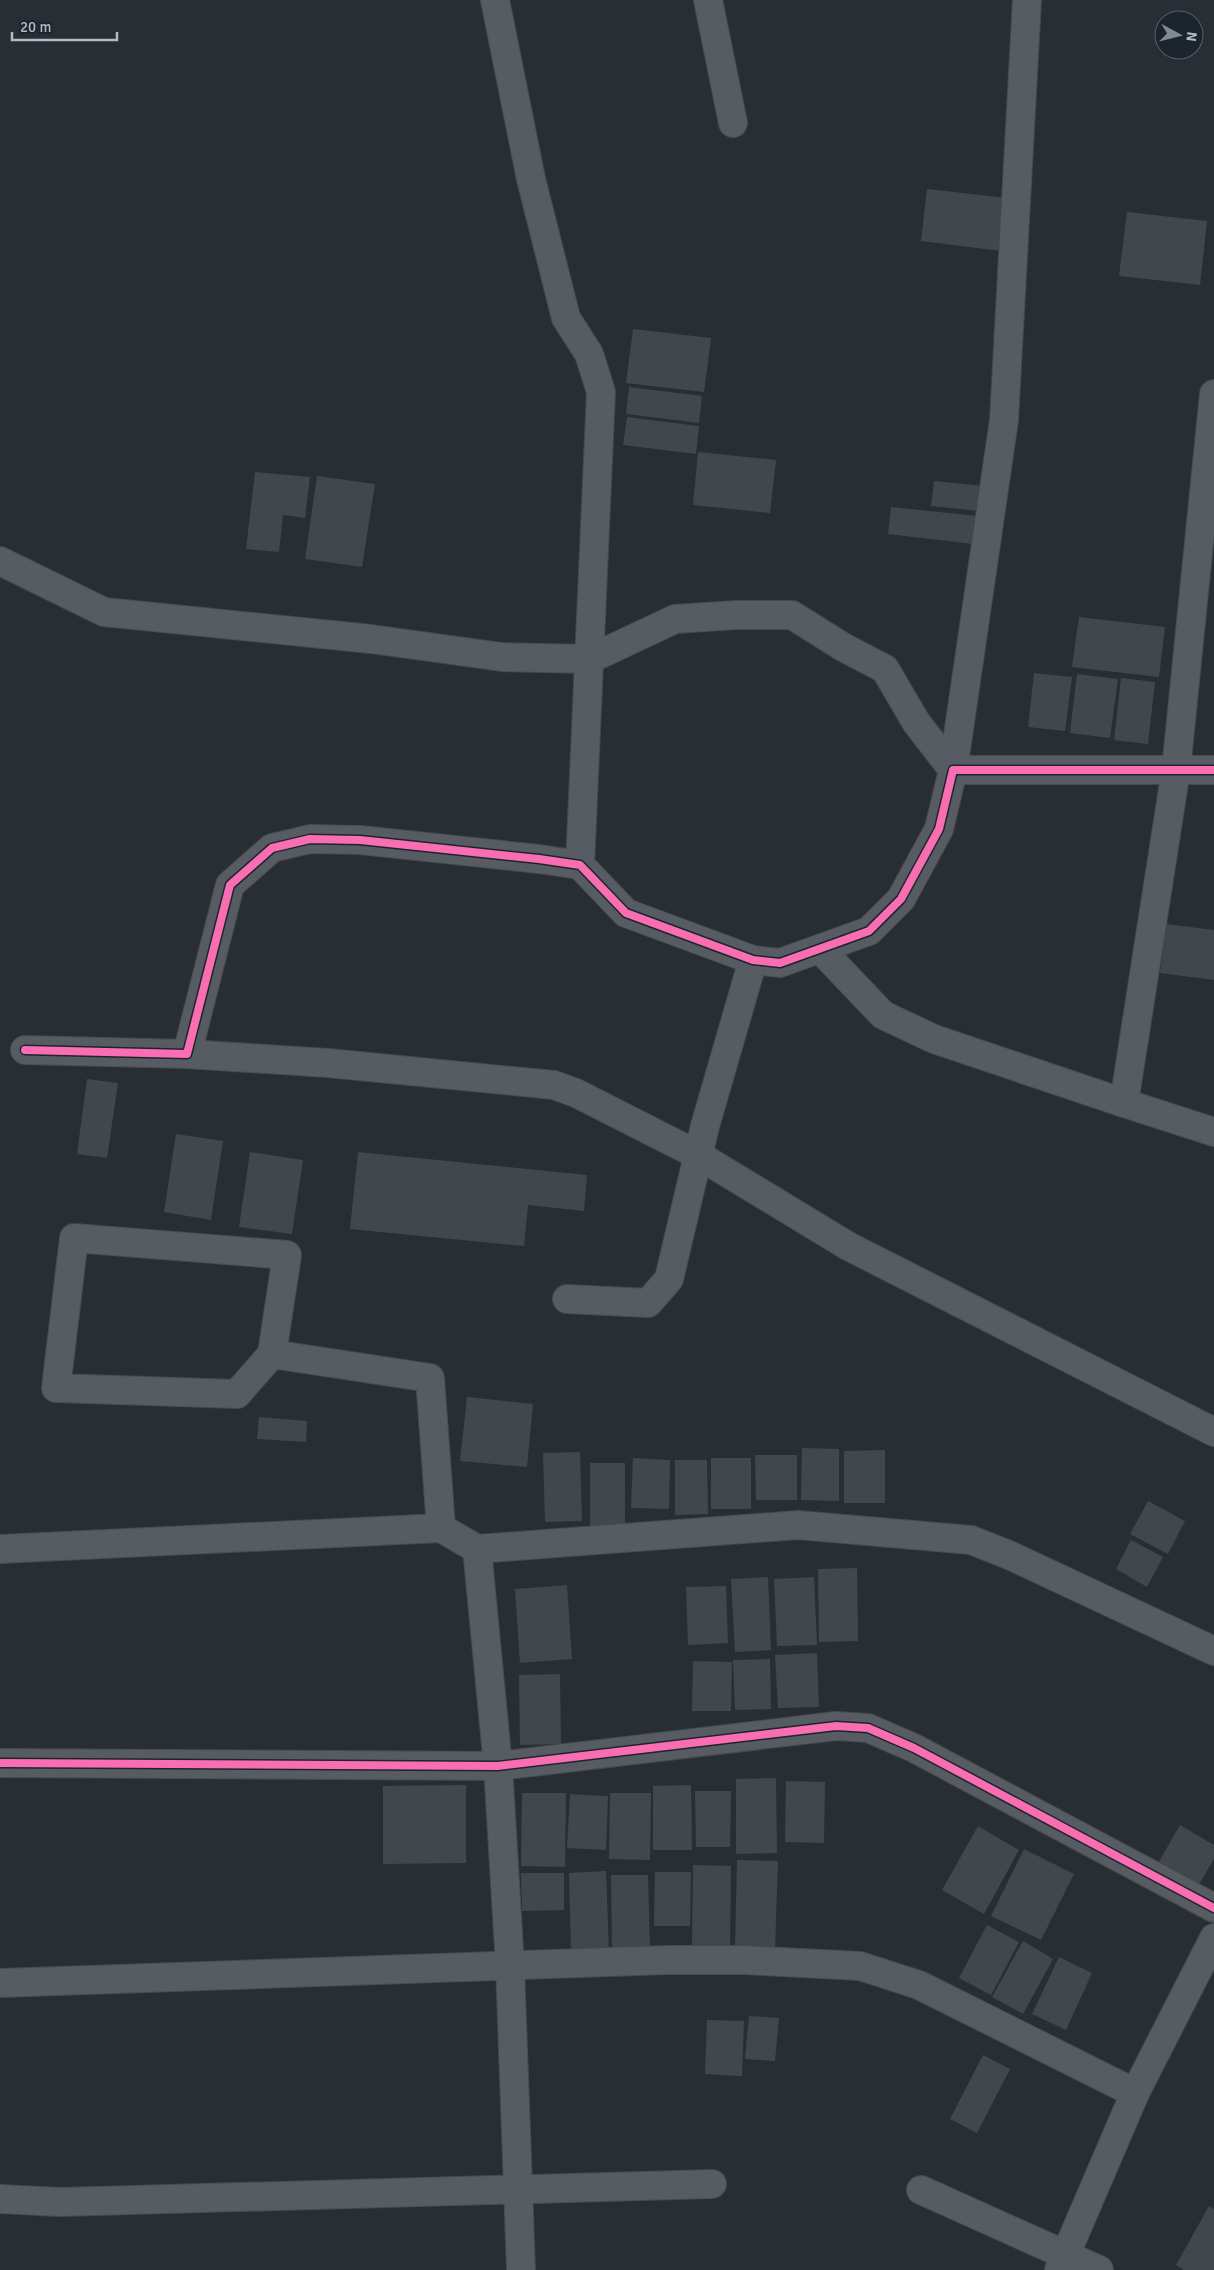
<svg xmlns="http://www.w3.org/2000/svg" width="1214" height="2270" font-family="Signika,sans-serif">
<style>
.building{fill:#42474d}
.lines{fill:none;stroke-linecap:round;stroke-linejoin:round}
.street-casing{stroke:#464a4f;stroke-width:30}
.street{stroke:#575c63;stroke-width:28}
.cycleway-casing{stroke:#1c242e;stroke-width:11}
.cycleway{stroke:#f96db3;stroke-width:8}
</style>
<rect width="100%" height="100%" fill="#282e34"/>
<g class="building">
<path d="M 927,189 L 1008,198 L 1001,251 L 921,241 Z"/>
<path d="M 1127,212 L 1207,221 L 1200,285 L 1119,276 Z"/>
<path d="M 633,329 L 711,338 L 704,392 L 626,383 Z"/>
<path d="M 629,387 L 702,396 L 699,423 L 626,414 Z"/>
<path d="M 627,417 L 699,426 L 696,454 L 623,445 Z"/>
<path d="M 698,452 L 776,460 L 770,513 L 693,505 Z"/>
<path d="M 255,472 L 310,477 L 305,518 L 283,515 L 279,552 L 246,549 Z"/>
<path d="M 317,476 L 375,484 L 362,567 L 305,559 Z"/>
<path d="M 934,481 L 983,486 L 980,511 L 931,506 Z"/>
<path d="M 891,507 L 977,516 L 973,544 L 888,534 Z"/>
<path d="M 1079,617 L 1165,627 L 1159,677 L 1072,667 Z"/>
<path d="M 1034,673 L 1072,677 L 1065,731 L 1028,727 Z"/>
<path d="M 1077,674 L 1118,679 L 1110,738 L 1070,733 Z"/>
<path d="M 1121,678 L 1155,682 L 1148,744 L 1114,740 Z"/>
<path d="M 1166,924 L 1214,930 L 1214,980 L 1160,973 Z"/>
<path d="M 87,1079 L 118,1083 L 107,1158 L 77,1154 Z"/>
<path d="M 176,1134 L 223,1141 L 211,1220 L 164,1212 Z"/>
<path d="M 250,1152 L 303,1160 L 292,1234 L 239,1227 Z"/>
<path d="M 358,1152 L 587,1175 L 584,1211 L 528,1205 L 524,1246 L 350,1229 Z"/>
<path d="M 467,1397 L 533,1404 L 527,1467 L 460,1461 Z"/>
<path d="M 259,1417 L 307,1421 L 306,1442 L 257,1439 Z"/>
<path d="M 802,1448 L 839,1449 L 839,1501 L 801,1500 Z"/>
<path d="M 885,1450 L 885,1503 L 844,1503 L 844,1451 Z"/>
<path d="M 580,1452 L 582,1521 L 545,1522 L 543,1453 Z"/>
<path d="M 755,1455 L 797,1455 L 797,1500 L 756,1500 Z"/>
<path d="M 633,1458 L 670,1460 L 669,1509 L 631,1508 Z"/>
<rect x="711" y="1458" width="40" height="51"/>
<path d="M 675,1460 L 707,1460 L 708,1514 L 675,1515 Z"/>
<path d="M 590,1463 L 625,1463 L 625,1529 L 590,1528 Z"/>
<path d="M 1148,1501 L 1185,1521 L 1168,1554 L 1130,1534 Z"/>
<path d="M 1131,1540 L 1163,1557 L 1147,1587 L 1116,1569 Z"/>
<path d="M 857,1568 L 858,1641 L 819,1642 L 818,1569 Z"/>
<path d="M 768,1577 L 771,1650 L 735,1652 L 731,1579 Z"/>
<path d="M 814,1577 L 817,1645 L 777,1646 L 774,1579 Z"/>
<path d="M 567,1585 L 572,1659 L 520,1663 L 515,1589 Z"/>
<path d="M 726,1586 L 728,1643 L 688,1645 L 686,1587 Z"/>
<path d="M 817,1653 L 819,1707 L 778,1708 L 775,1655 Z"/>
<path d="M 770,1659 L 771,1709 L 735,1710 L 733,1660 Z"/>
<path d="M 693,1661 L 732,1662 L 731,1711 L 692,1711 Z"/>
<path d="M 560,1674 L 561,1744 L 520,1745 L 519,1675 Z"/>
<path d="M 776,1778 L 777,1853 L 736,1854 L 736,1779 Z"/>
<path d="M 786,1781 L 825,1782 L 824,1843 L 785,1842 Z"/>
<path d="M 466,1785 L 466,1863 L 383,1864 L 383,1786 Z"/>
<path d="M 691,1785 L 692,1850 L 653,1850 L 653,1786 Z"/>
<path d="M 695,1791 L 731,1791 L 730,1847 L 696,1847 Z"/>
<path d="M 522,1793 L 566,1793 L 565,1867 L 521,1866 Z"/>
<path d="M 610,1793 L 651,1793 L 650,1860 L 609,1859 Z"/>
<path d="M 570,1794 L 608,1796 L 606,1850 L 567,1848 Z"/>
<path d="M 1180,1825 L 1214,1845 L 1214,1859 L 1197,1888 L 1157,1865 Z"/>
<path d="M 978,1826 L 1019,1850 L 984,1914 L 942,1890 Z"/>
<path d="M 1024,1849 L 1074,1874 L 1041,1940 L 991,1916 Z"/>
<path d="M 737,1860 L 778,1861 L 775,1950 L 735,1949 Z"/>
<path d="M 693,1865 L 731,1866 L 730,1947 L 692,1946 Z"/>
<path d="M 606,1871 L 609,1954 L 571,1956 L 569,1873 Z"/>
<path d="M 655,1872 L 691,1872 L 690,1926 L 654,1926 Z"/>
<path d="M 521,1873 L 564,1873 L 564,1910 L 522,1911 Z"/>
<path d="M 611,1875 L 648,1875 L 650,1949 L 612,1949 Z"/>
<path d="M 987,1925 L 1019,1942 L 991,1995 L 959,1978 Z"/>
<path d="M 1023,1941 L 1053,1959 L 1023,2014 L 992,1997 Z"/>
<path d="M 1059,1957 L 1092,1973 L 1066,2030 L 1032,2014 Z"/>
<path d="M 749,2016 L 779,2018 L 775,2061 L 745,2059 Z"/>
<path d="M 707,2020 L 744,2021 L 742,2076 L 705,2074 Z"/>
<path d="M 983,2055 L 1010,2069 L 977,2133 L 950,2119 Z"/>
<path d="M 1209,2206 L 1214,2209 L 1214,2270 L 1184,2270 L 1176,2265 Z"/>
</g>
<g class="lines">
<defs>
<g id="street">
<path d="M 495,0 L 531,179 L 566,318 L 589,354 L 601,392 L 580,865"/>
<path d="M 708,0 L 733,123"/>
<path d="M 1214,394 L 1176,770 L 1124,1103 L 1214,1132"/>
<path d="M 0,561 L 104,612 L 371,639 L 502,657 L 590,659 L 675,619 L 736,615 L 792,615 L 843,647 L 885,669 L 916,722 L 953,770"/>
<path d="M 953,770 L 1004,420 L 1027,0"/>
<path d="M 820,949 L 883,1015 L 934,1039 L 1124,1103"/>
<path d="M 25,1050 L 187,1054 L 230,885 L 272,848 L 310,839 L 360,840 L 539,859 L 580,865 L 626,913 L 753,960 L 780,963 L 869,931 L 901,899 L 939,829 L 953,770 L 1214,770"/>
<path d="M 187,1054 L 328,1063 L 554,1085 L 576,1093 L 698,1155 L 848,1246 L 1214,1432"/>
<path d="M 567,1299 L 648,1303 L 669,1279 L 705,1126 L 753,960"/>
<path d="M 272,1354 L 287,1255 L 74,1238 L 56,1388 L 237,1394 L 272,1354 L 430,1378 L 441,1528"/>
<path d="M 0,1549 L 441,1528 L 477,1549 L 798,1525 L 971,1540 L 1009,1555 L 1214,1651"/>
<path d="M 477,1549 L 498,1766 L 510,1966 L 521,2270"/>
<path d="M 0,1763 L 498,1766 L 836,1726 L 868,1728 L 914,1748 L 1214,1908"/>
<path d="M 0,1983 L 667,1960 L 744,1960 L 860,1966 L 919,1985 L 1135,2093"/>
<path d="M 921,2190 L 1099,2270"/>
<path d="M 0,2199 L 60,2202 L 712,2184"/>
<path d="M 1059,2270 L 1135,2093 L 1214,1938"/>
</g>
</defs>
<use href="#street" class="street-casing"/>
<use href="#street" class="street"/>
<defs>
<g id="cycleway">
<path d="M 25,1050 L 187,1054 L 230,885 L 272,848 L 310,839 L 360,840 L 539,859 L 580,865 L 626,913 L 753,960 L 780,963 L 869,931 L 901,899 L 939,829 L 953,770 L 1214,770"/>
<path d="M 0,1763 L 498,1766 L 836,1726 L 868,1728 L 914,1748 L 1214,1908"/>
</g>
</defs>
<use href="#cycleway" class="cycleway-casing"/>
<use href="#cycleway" class="cycleway"/>
</g>
<g transform="translate(1179 35) rotate(97)"><circle r="24" fill="#1c242e" stroke="#58606b"/>
<path d="M0-4L9 19L0 12L-9 19Z" fill="#828993"/>
<text y="-8" font-size="14" font-weight="bold" text-anchor="middle" fill="#b2bac6">N</text>
</g>
<path d="M12 32v8h105v-8" fill="none" stroke="#b2bac6" stroke-width="2.5"/>
<text x="20" y="32" font-size="15" fill="#b2bac6" stroke="#1c242e" stroke-width="4" paint-order="stroke">20 m</text>
</svg>
